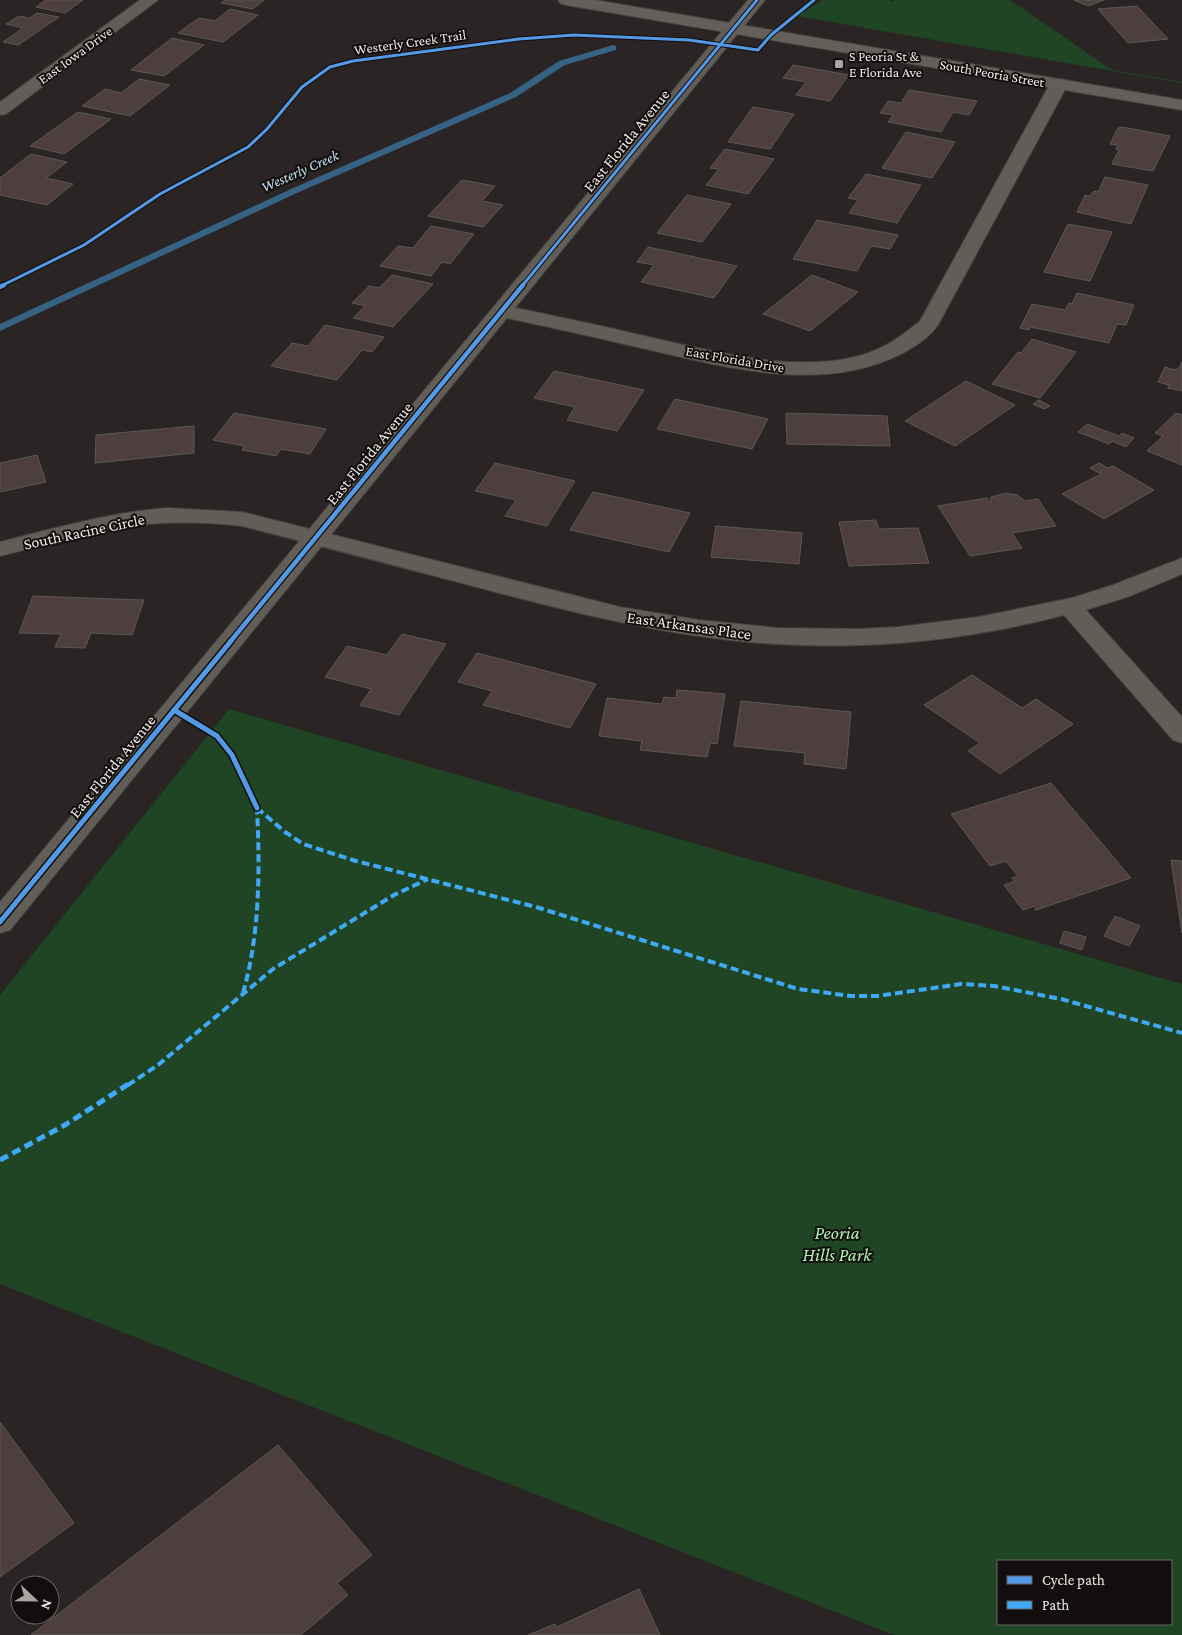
<svg xmlns="http://www.w3.org/2000/svg" width="1182" height="1635" font-family="'Crimson Pro',serif">
<style>
.green{fill:#204525;fill-rule:evenodd}
.lines{fill:none;stroke-linecap:round;stroke-linejoin:round}
.stream{fill:#366384;fill-rule:evenodd}
.building{fill:#4c3f3d;stroke:#5c5857}
.minor-casing{stroke:#454140;stroke-width:2}
.tertiary-casing{stroke:#454140;stroke-width:2}
.secondary-casing{stroke:#454140;stroke-width:2}
.minor{fill:#615e57;fill-rule:evenodd}
.tertiary{fill:#615e57;fill-rule:evenodd}
.secondary{fill:#646059;fill-rule:evenodd}
.quiet-far1{stroke:#3fa9f5;stroke-width:4;stroke-dasharray:8 4;stroke-linecap:butt}
.quiet{stroke:#3fa9f5;stroke-width:5;stroke-dasharray:9 5;stroke-linecap:butt}
.cycleway-far2-casing{stroke:#120e0d;stroke-width:5}
.cycleway-far1-casing{stroke:#120e0d;stroke-width:7}
.cycleway-casing{stroke:#120e0d;stroke-width:8}
.cycleway-far2{stroke:#5399e6;stroke-width:3}
.cycleway-far1{stroke:#5399e6;stroke-width:4.5}
.cycleway{stroke:#5399e6;stroke-width:5}
.poi-dot{fill:#aaa5a3;stroke:#120e0d;stroke-width:2}
.labels{text-anchor:middle;stroke-width:4;stroke-linejoin:round;paint-order:stroke}
.far-street-label{font-size:14px;fill:#efeae8;stroke:#120e0d}
.far-poi-label{font-size:14px;fill:#efeae8;stroke:#120e0d;text-anchor:start}
.far-water-label{font-size:15px;font-style:italic;fill:#c4e1f7;stroke:#120e0d}
.street-label{font-size:16px;fill:#efeae8;stroke:#120e0d}
.near-park-label{font-size:19px;font-style:italic;fill:#adf1b3;stroke:#120e0d}
</style>
<rect width="100%" height="100%" fill="#2a2524"/>
<g class="green">
<path d="M 823,0 L 889,0 L 892,2 L 896,0 L 1010,0 L 1112,70 L 1182,82 L 1182,83 L 796,16 Z"/>
<path d="M 229,709 L 1182,984 L 1182,1635 L 894,1635 L 0,1284 L 0,995 ZM 1171,1561 L 1171,1624 L 998,1624 L 998,1561 Z"/>
</g>
<g class="lines">
<path class="stream" d="M 613,45 L 616,46 L 616,50 L 565,65 L 516,97 L 297,193 L 0,331 L 0,324 L 291,189 L 510,93 L 559,61 Z"/>
</g>
<g class="building">
<path d="M 46,0 L 83,0 L 65,13 L 36,7 Z"/>
<path d="M 225,0 L 264,0 L 253,9 L 221,3 Z"/>
<path d="M 1074,0 L 1104,0 L 1088,6 Z"/>
<path d="M 1137,6 L 1168,39 L 1128,43 L 1098,9 Z"/>
<path d="M 230,9 L 258,15 L 223,42 L 178,33 L 199,18 L 215,21 Z"/>
<path d="M 37,13 L 59,17 L 18,45 L 3,42 L 23,28 L 6,24 L 19,16 L 30,18 Z"/>
<path d="M 172,38 L 204,45 L 164,76 L 131,70 Z"/>
<path d="M 793,65 L 849,75 L 830,101 L 796,95 L 806,82 L 783,78 Z"/>
<path d="M 139,79 L 170,85 L 130,116 L 82,106 L 105,89 L 121,93 Z"/>
<path d="M 909,90 L 977,101 L 969,115 L 953,112 L 941,132 L 888,122 L 893,115 L 880,113 L 888,101 L 901,103 Z"/>
<path d="M 753,107 L 794,114 L 770,149 L 728,142 Z"/>
<path d="M 78,112 L 111,119 L 64,154 L 30,146 Z"/>
<path d="M 1122,127 L 1170,136 L 1153,171 L 1112,164 L 1119,150 L 1116,149 L 1118,145 L 1110,144 L 1118,128 Z"/>
<path d="M 906,132 L 955,142 L 932,178 L 882,168 Z"/>
<path d="M 725,149 L 774,159 L 748,194 L 706,185 L 719,169 L 710,168 Z"/>
<path d="M 31,154 L 67,162 L 46,178 L 73,184 L 47,205 L 0,195 L 0,178 Z"/>
<path d="M 866,174 L 921,185 L 897,223 L 849,213 L 858,200 L 848,198 Z"/>
<path d="M 1105,177 L 1148,185 L 1131,224 L 1077,212 L 1085,195 L 1090,196 L 1094,191 L 1098,192 Z"/>
<path d="M 462,180 L 495,186 L 482,201 L 503,205 L 483,227 L 428,216 Z"/>
<path d="M 687,195 L 731,204 L 702,242 L 657,233 Z"/>
<path d="M 817,220 L 898,235 L 890,249 L 871,246 L 857,271 L 793,259 Z"/>
<path d="M 1068,224 L 1112,232 L 1090,281 L 1044,272 Z"/>
<path d="M 431,226 L 474,234 L 450,264 L 442,262 L 431,276 L 380,266 L 398,246 L 413,248 Z"/>
<path d="M 648,247 L 737,266 L 714,298 L 641,282 L 654,265 L 637,262 Z"/>
<path d="M 392,275 L 433,284 L 393,327 L 353,318 L 365,306 L 352,303 L 369,286 L 379,288 Z"/>
<path d="M 812,275 L 858,292 L 810,331 L 763,314 Z"/>
<path d="M 1077,293 L 1134,305 L 1126,325 L 1117,324 L 1109,343 L 1030,327 L 1029,330 L 1020,328 L 1032,304 L 1065,310 L 1069,303 L 1072,304 Z"/>
<path d="M 325,325 L 384,337 L 372,352 L 362,350 L 337,380 L 271,366 L 292,343 L 308,346 Z"/>
<path d="M 1032,339 L 1076,352 L 1040,398 L 992,384 L 1018,352 L 1021,353 Z"/>
<path d="M 1182,362 L 1182,391 L 1168,388 L 1169,385 L 1158,382 L 1165,367 L 1175,370 L 1179,368 Z"/>
<path d="M 554,371 L 644,390 L 617,431 L 567,420 L 575,407 L 534,398 Z"/>
<path d="M 966,381 L 1015,405 L 955,446 L 905,421 Z"/>
<path d="M 675,399 L 768,419 L 752,449 L 657,429 Z"/>
<path d="M 1039,400 L 1050,406 L 1044,409 L 1033,404 Z"/>
<path d="M 234,413 L 326,429 L 310,454 L 281,449 L 276,456 L 242,450 L 245,446 L 213,440 Z"/>
<path d="M 786,413 L 887,416 L 890,446 L 787,444 Z"/>
<path d="M 1176,413 L 1182,415 L 1182,465 L 1147,451 L 1163,436 L 1155,433 Z"/>
<path d="M 1087,424 L 1119,436 L 1122,433 L 1134,438 L 1126,447 L 1112,441 L 1109,444 L 1078,432 Z"/>
<path d="M 194,426 L 194,453 L 95,463 L 96,435 Z"/>
<path d="M 37,455 L 46,482 L 0,492 L 0,463 Z"/>
<path d="M 495,463 L 575,481 L 547,526 L 505,516 L 516,500 L 475,491 Z"/>
<path d="M 1099,463 L 1108,468 L 1113,466 L 1154,490 L 1104,519 L 1062,494 L 1101,474 L 1090,468 Z"/>
<path d="M 593,492 L 690,513 L 669,552 L 570,530 Z"/>
<path d="M 1006,493 L 1017,495 L 1025,501 L 1038,499 L 1056,526 L 1012,533 L 1022,548 L 970,556 L 938,506 L 987,498 L 991,503 L 991,497 Z"/>
<path d="M 876,520 L 879,529 L 918,528 L 929,563 L 849,566 L 839,522 Z"/>
<path d="M 716,526 L 802,533 L 799,564 L 711,557 Z"/>
<path d="M 33,596 L 144,600 L 132,635 L 91,633 L 85,648 L 55,647 L 61,634 L 19,633 Z"/>
<path d="M 402,634 L 446,644 L 399,715 L 360,705 L 371,689 L 325,677 L 347,646 L 387,655 Z"/>
<path d="M 477,653 L 596,684 L 570,728 L 483,705 L 492,691 L 458,682 Z"/>
<path d="M 972,675 L 1022,708 L 1036,699 L 1073,724 L 1000,774 L 968,751 L 980,743 L 924,705 Z"/>
<path d="M 677,690 L 725,694 L 717,744 L 710,743 L 707,757 L 640,750 L 642,741 L 599,736 L 607,698 L 662,704 L 664,697 L 676,698 Z"/>
<path d="M 741,701 L 851,712 L 846,769 L 804,764 L 805,753 L 734,746 Z"/>
<path d="M 1051,783 L 1131,878 L 1036,910 L 1034,906 L 1023,910 L 1004,885 L 1015,881 L 1012,878 L 1018,876 L 1006,861 L 990,866 L 951,814 Z"/>
<path d="M 1171,860 L 1182,861 L 1182,933 Z"/>
<path d="M 1115,916 L 1140,926 L 1129,946 L 1104,936 Z"/>
<path d="M 1064,931 L 1086,937 L 1082,950 L 1060,943 Z"/>
<path d="M 0,1422 L 74,1523 L 0,1577 Z"/>
<path d="M 278,1445 L 372,1555 L 337,1583 L 348,1595 L 301,1635 L 31,1635 Z"/>
<path d="M 639,1589 L 660,1635 L 528,1635 L 555,1624 L 557,1627 Z"/>
</g>
<g class="lines">
<defs>
<g id="minor">
<path d="M 140,0 L 158,0 L 6,114 L 0,115 L 0,102 Z"/>
<path d="M 1059,79 L 1065,80 L 1068,84 L 938,325 C 930,337 916,346 903,353 C 818,397 715,364 628,345 C 586,335 544,326 502,317 L 495,315 L 492,311 L 495,307 L 502,305 C 548,315 594,324 640,335 C 702,349 787,372 850,358 C 879,352 897,340 920,321 L 1050,84 L 1053,80 Z"/>
<path d="M 168,508 L 242,512 L 620,607 L 699,620 L 778,628 L 858,629 L 898,627 L 978,617 L 1072,598 L 1113,585 L 1182,558 L 1182,574 L 1130,596 L 1086,610 L 1182,717 L 1182,743 L 1173,740 L 1064,615 C 958,643 846,652 738,641 C 641,631 548,606 454,581 C 383,562 312,544 242,526 C 207,522 173,521 138,525 C 91,530 46,545 0,556 L 0,542 C 56,528 111,512 168,508 Z"/>
</g>
<path id="tertiary" d="M 748,0 L 765,0 L 10,930 L 0,933 L 0,902 Z"/>
<path id="secondary" d="M 558,0 L 595,0 L 1182,100 L 1182,110 L 566,5 L 560,3 Z"/>
</defs>
<use href="#minor" class="minor-casing"/>
<use href="#tertiary" class="tertiary-casing"/>
<use href="#secondary" class="secondary-casing"/>
<use href="#minor" class="minor"/>
<use href="#tertiary" class="tertiary"/>
<use href="#secondary" class="secondary"/>
<g class="quiet-far1">
<path d="M 257,808 L 285,832 L 303,844 L 356,861 L 536,907 L 798,989 L 851,996 L 877,996 L 961,984 L 994,986 L 1061,999 L 1182,1033"/>
<path d="M 243,993 C 260,934 260,869 257,808"/>
<path d="M 128,1085 L 158,1065 L 273,969 L 394,895 L 428,879"/>
</g>
<path class="quiet" d="M 0,1160 L 65,1125 L 130,1083"/>
<defs>
<g id="cycleway-far2">
<path d="M 1,286 L 84,245 L 160,194 L 248,147 L 267,129 L 302,87 L 330,67 L 353,61 L 519,39 L 574,35 L 689,40 L 758,50 L 771,35 L 814,0"/>
<path d="M 522,286 L 757,0"/>
</g>
<g id="cycleway-far1">
<path d="M 0,287 L 4,285"/>
<path d="M 230,642 L 523,285"/>
</g>
<g id="cycleway">
<path d="M 174,710 L 217,736 L 232,755 L 257,808"/>
<path d="M 0,922 L 231,641"/>
</g>
</defs>
<use href="#cycleway-far2" class="cycleway-far2-casing"/>
<use href="#cycleway-far1" class="cycleway-far1-casing"/>
<use href="#cycleway" class="cycleway-casing"/>
<use href="#cycleway-far2" class="cycleway-far2"/>
<use href="#cycleway-far1" class="cycleway-far1"/>
<use href="#cycleway" class="cycleway"/>
</g>
<rect class="poi-dot" x="834" y="59" width="10" height="10" rx="2.5"/>
<g class="labels">
<g class="far-street-label">
<text transform="translate(410 42) rotate(-8)" y="5">Westerly Creek Trail</text>
<text transform="translate(75 55) rotate(-36)" y="5">East Iowa Drive</text>
<text transform="translate(992 73) rotate(10)" y="5">South Peoria Street</text>
<text transform="translate(735 359) rotate(10)" y="5">East Florida Drive</text>
</g>
<g class="far-poi-label">
<text x="849" y="61">S Peoria St &amp;<tspan x="849" dy="16">E Florida Ave</tspan></text>
</g>
<g class="far-water-label">
<text transform="translate(300 171) rotate(-24)" y="5">Westerly Creek</text>
</g>
<g class="street-label">
<text transform="translate(626 140) rotate(-51)" y="6">East Florida Avenue</text>
<text transform="translate(369 453) rotate(-51)" y="6">East Florida Avenue</text>
<text transform="translate(84 531) rotate(-12)" y="6">South Racine Circle</text>
<text transform="translate(689 625) rotate(8)" y="6">East Arkansas Place</text>
<text transform="translate(112 766) rotate(-51)" y="6">East Florida Avenue</text>
</g>
<g class="near-park-label">
<text x="837" y="1239">Peoria<tspan x="837" dy="22">Hills Park</tspan></text>
</g>
</g>
<rect x="997" y="1560" width="175" height="65" fill="#120e0d" stroke="#6a6665"/>
<rect x="1007" y="1576" width="25" height="8" fill="#5399e6" stroke="#6a6665"/>
<text x="1042" y="1585" font-size="15" fill="#efeae8">Cycle path</text>
<rect x="1007" y="1601" width="25" height="8" fill="#3fa9f5" stroke="#6a6665"/>
<text x="1042" y="1610" font-size="15" fill="#efeae8">Path</text>
<g transform="translate(35 1600) rotate(112)"><circle r="24" fill="#120e0d" stroke="#6a6665"/>
<path d="M0-4L9 19L0 12L-9 19Z" fill="#aaa5a3"/>
<text y="-8" font-size="14" font-weight="bold" text-anchor="middle" fill="#efeae8">N</text>
</g>
</svg>
